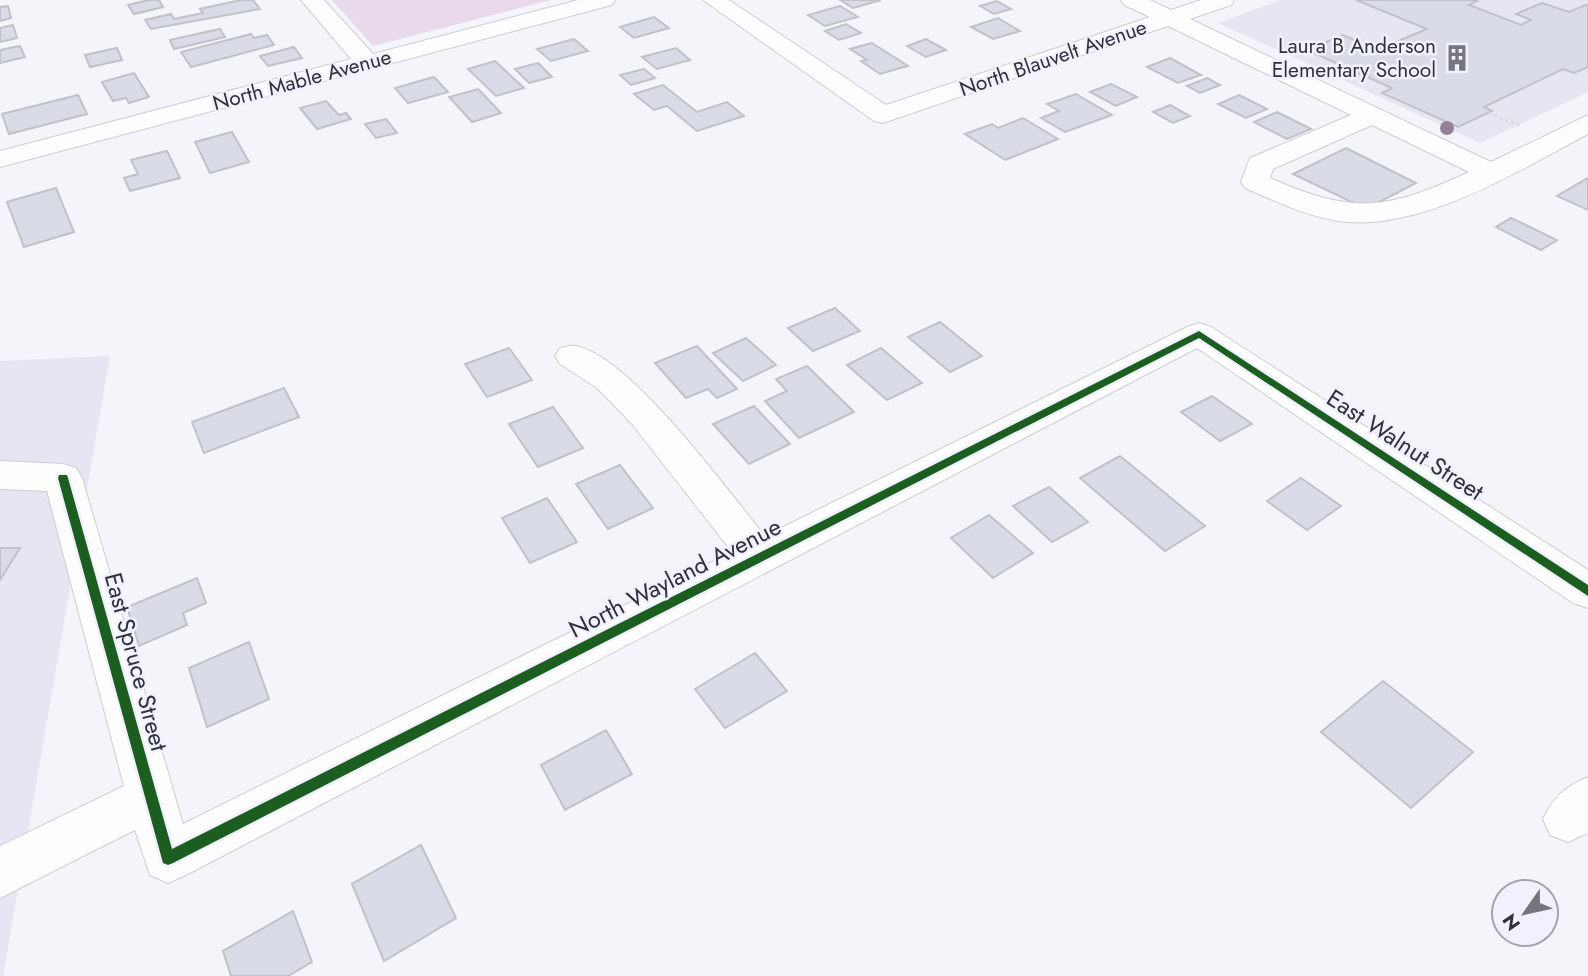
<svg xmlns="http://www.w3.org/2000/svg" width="1588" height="976" font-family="Jost,sans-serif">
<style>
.built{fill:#e6e6f3}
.green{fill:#e8d9eb}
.building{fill:#d9dce6;stroke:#c0c2c9;stroke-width:2}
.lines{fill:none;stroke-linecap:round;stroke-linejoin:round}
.minor-casing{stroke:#cdcdd4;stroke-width:2}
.path{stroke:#d5d5d7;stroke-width:2.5;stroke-dasharray:2.5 3.5;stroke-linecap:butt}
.minor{fill:#fdfdfe;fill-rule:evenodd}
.cycleway-casing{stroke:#f1f1fe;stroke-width:5}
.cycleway{fill:#1b5e20;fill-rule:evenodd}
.tree{fill:#958099}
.labels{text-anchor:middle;stroke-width:5;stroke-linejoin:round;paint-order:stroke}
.far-poi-label{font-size:21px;fill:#313139;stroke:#f1f1fe;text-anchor:end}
.far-street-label{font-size:21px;fill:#313139;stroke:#f1f1fe}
.street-label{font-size:24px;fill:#313139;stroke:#f1f1fe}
</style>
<rect width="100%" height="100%" fill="#f4f4fb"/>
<g class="built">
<path d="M 1281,0 L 1588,0 L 1588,92 L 1480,143 L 1218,23 Z"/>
<path d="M 110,356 L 3,976 L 0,976 L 0,361 Z"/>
</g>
<path class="green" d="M 332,0 L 551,0 L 373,46 Z"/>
<g class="building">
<path d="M 149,0 L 159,0 L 163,7 L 134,14 L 128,5 Z"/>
<path d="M 241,0 L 253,0 L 260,9 L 151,29 L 145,20 L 171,14 L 174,19 L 203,13 L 200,9 Z"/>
<path d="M 840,0 L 881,0 L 853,8 Z"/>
<path d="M 1356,0 L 1474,0 L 1477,1 L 1469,5 L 1521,25 L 1531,20 L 1516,14 L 1542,3 L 1569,12 L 1588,4 L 1588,67 L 1574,73 L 1563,69 L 1484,107 L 1492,111 L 1458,127 L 1382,93 L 1392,88 L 1307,50 L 1343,35 L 1377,50 L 1427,29 Z"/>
<path d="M 997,1 L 1011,9 L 994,14 L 980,6 Z"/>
<path d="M 8,6 L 11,18 L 0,21 L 0,7 Z"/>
<path d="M 840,6 L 858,17 L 825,26 L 808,15 Z"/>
<path d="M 654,17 L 669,28 L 634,38 L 620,27 Z"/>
<path d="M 998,18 L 1020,31 L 993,39 L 971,27 Z"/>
<path d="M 846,24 L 861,33 L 839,40 L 825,31 Z"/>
<path d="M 13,25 L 17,38 L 0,42 L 0,28 Z"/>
<path d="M 220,29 L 225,37 L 174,49 L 170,40 Z"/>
<path d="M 251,34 L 254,38 L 267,35 L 274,45 L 191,67 L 181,52 Z"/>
<path d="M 574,39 L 588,51 L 551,61 L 537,49 Z"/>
<path d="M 926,39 L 946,50 L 926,57 L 907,46 Z"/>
<path d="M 872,43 L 908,66 L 880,74 L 861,61 L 867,60 L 850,49 Z"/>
<path d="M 20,46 L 25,57 L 0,63 L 0,50 Z"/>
<path d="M 294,47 L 302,58 L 268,66 L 260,56 Z"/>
<path d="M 117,48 L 122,60 L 90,67 L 85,55 Z"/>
<path d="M 676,48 L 690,60 L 657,69 L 642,57 Z"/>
<path d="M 1170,58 L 1201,75 L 1178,83 L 1147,67 Z"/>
<path d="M 495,61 L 524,88 L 496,96 L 468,69 Z"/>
<path d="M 538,63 L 552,77 L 529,83 L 515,69 Z"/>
<path d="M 644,69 L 655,78 L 631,85 L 620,75 Z"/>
<path d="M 134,73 L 149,97 L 129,103 L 126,98 L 113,101 L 102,82 Z"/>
<path d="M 434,77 L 448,92 L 408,103 L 395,88 Z"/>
<path d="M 1207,78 L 1220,85 L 1200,93 L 1187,86 Z"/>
<path d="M 1111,84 L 1137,97 L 1116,106 L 1090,92 Z"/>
<path d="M 663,85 L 697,112 L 727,102 L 744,116 L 697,131 L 667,106 L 654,110 L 634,94 Z"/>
<path d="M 478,89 L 501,113 L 472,122 L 449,97 Z"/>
<path d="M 1076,94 L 1112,115 L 1065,132 L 1041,118 L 1059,111 L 1047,104 Z"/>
<path d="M 78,95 L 87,114 L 9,134 L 2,114 Z"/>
<path d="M 1239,95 L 1267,109 L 1246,118 L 1218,104 Z"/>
<path d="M 326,101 L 339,115 L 346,113 L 351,119 L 317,129 L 300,108 Z"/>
<path d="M 1170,105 L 1190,116 L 1173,123 L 1153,112 Z"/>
<path d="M 1277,112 L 1311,129 L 1287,139 L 1254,122 Z"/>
<path d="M 1023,118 L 1058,139 L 1005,160 L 965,134 L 992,124 L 998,128 Z"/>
<path d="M 386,119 L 397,133 L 376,138 L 365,124 Z"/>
<path d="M 232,132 L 249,162 L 210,173 L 195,142 Z"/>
<path d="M 1346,148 L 1416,183 L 1366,209 L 1293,174 Z"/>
<path d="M 167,151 L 180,178 L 130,191 L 124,178 L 138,174 L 131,160 Z"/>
<path d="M 1588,178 L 1588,210 L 1557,196 Z"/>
<path d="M 56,188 L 74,232 L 24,247 L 7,202 Z"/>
<path d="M 1511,218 L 1557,240 L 1541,250 L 1496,227 Z"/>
<path d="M 835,308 L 860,331 L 813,351 L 788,328 Z"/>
<path d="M 940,322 L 982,356 L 950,372 L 908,337 Z"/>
<path d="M 746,338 L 776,365 L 743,381 L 713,353 Z"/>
<path d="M 697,346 L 737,389 L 717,398 L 708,389 L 686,398 L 655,363 Z"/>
<path d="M 509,348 L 532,380 L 487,397 L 465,364 Z"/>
<path d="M 881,348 L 922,383 L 887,400 L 847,365 Z"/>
<path d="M 807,366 L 854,412 L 799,438 L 765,401 L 787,391 L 776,379 Z"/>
<path d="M 284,388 L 299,417 L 204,453 L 192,422 Z"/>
<path d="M 1212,396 L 1252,424 L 1220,441 L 1181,412 Z"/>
<path d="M 754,406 L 790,444 L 749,464 L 713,424 Z"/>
<path d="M 553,407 L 583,448 L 538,467 L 509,424 Z"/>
<path d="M 1120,456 L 1205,526 L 1165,551 L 1080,478 Z"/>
<path d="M 620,465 L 653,508 L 608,529 L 576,484 Z"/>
<path d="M 1301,478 L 1341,506 L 1307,530 L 1267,501 Z"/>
<path d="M 1049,487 L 1088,522 L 1052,542 L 1013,506 Z"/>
<path d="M 547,498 L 577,542 L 530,563 L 502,518 Z"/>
<path d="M 989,515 L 1033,553 L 993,578 L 951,538 Z"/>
<path d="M 0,548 L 20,548 L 0,580 Z"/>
<path d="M 197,578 L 206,603 L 183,613 L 187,625 L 139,646 L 127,607 Z"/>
<path d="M 249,642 L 269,699 L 207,727 L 189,668 Z"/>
<path d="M 755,653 L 787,691 L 725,728 L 695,689 Z"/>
<path d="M 1383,681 L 1473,752 L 1411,808 L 1321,732 Z"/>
<path d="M 606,730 L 632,774 L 565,810 L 541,765 Z"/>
<path d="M 421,845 L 456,918 L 384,961 L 352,884 Z"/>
<path d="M 293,911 L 312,962 L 288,976 L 231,976 L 223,951 Z"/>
</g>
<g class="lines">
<defs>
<g id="minor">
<path d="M 301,0 L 324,0 L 373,54 L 578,0 L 615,0 L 612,5 L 0,167 L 0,151 L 351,59 Z"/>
<path d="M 703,0 L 729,0 L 886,105 L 1150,17 L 1124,5 L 1121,0 L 1150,0 L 1171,10 L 1201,0 L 1234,0 L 1231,5 L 1190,19 L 1491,162 L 1588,115 L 1588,134 C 1520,170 1427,228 1347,222 C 1312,219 1277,202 1245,188 L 1241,182 L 1250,158 L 1351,115 L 1168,26 L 883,123 L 874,121 ZM 1372,125 L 1469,172 C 1387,210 1353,215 1270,178 L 1273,169 Z"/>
<path d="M 1199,323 L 1211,327 L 1588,570 L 1588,608 L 1573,603 L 1197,348 L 186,875 L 168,883 L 150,875 L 135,830 L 0,898 L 0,846 L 124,786 L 47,491 L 0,489 L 0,461 L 63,464 L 76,468 L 82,478 L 183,824 L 732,552 L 632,424 L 597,388 L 560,364 L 555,356 L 560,348 C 566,347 570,345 576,346 C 630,356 728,491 765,536 L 1187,327 Z"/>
<path d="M 1588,777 L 1588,833 L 1568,842 L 1550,835 L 1543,819 C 1553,797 1566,786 1588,777 Z"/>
</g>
</defs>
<use href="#minor" class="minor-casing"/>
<path class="path" d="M 1489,113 L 1521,126"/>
<use href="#minor" class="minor"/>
<defs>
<path id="cycleway" d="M 1199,331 L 1588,585 L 1588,596 L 1199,338 L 173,863 L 168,865 L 163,863 L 58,478 L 59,475 L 67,475 L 68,478 L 172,849 Z"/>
</defs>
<use href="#cycleway" class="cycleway-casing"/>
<use href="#cycleway" class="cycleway"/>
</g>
<circle class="tree" cx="1447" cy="128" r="7"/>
<defs>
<symbol id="building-bare" viewBox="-9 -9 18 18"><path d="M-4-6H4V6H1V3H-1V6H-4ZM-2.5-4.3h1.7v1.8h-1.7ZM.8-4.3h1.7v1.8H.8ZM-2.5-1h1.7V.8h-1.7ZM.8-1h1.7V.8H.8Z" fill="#75757d" stroke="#f1f1fe" stroke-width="2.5" paint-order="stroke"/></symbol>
</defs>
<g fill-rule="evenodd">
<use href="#building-bare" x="1438" y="39" width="38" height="38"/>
</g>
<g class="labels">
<g class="far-poi-label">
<text x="1436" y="53">Laura B Anderson<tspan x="1436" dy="24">Elementary School</tspan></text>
</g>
<g class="far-street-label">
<text transform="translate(1053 58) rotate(-19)" y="7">North Blauvelt Avenue</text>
<text transform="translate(302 80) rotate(-15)" y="7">North Mable Avenue</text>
</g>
<g class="street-label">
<text transform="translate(1405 445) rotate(33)" y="8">East Walnut Street</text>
<text transform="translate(675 578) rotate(-27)" y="8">North Wayland Avenue</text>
<text transform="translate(136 662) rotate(75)" y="8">East Spruce Street</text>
</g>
</g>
<g transform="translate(1525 913) rotate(236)"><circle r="33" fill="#f1f1fe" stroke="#a4a4af" stroke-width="2"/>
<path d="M0-5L12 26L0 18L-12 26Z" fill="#75757d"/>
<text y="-10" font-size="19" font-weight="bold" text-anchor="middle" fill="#313139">N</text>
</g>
</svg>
